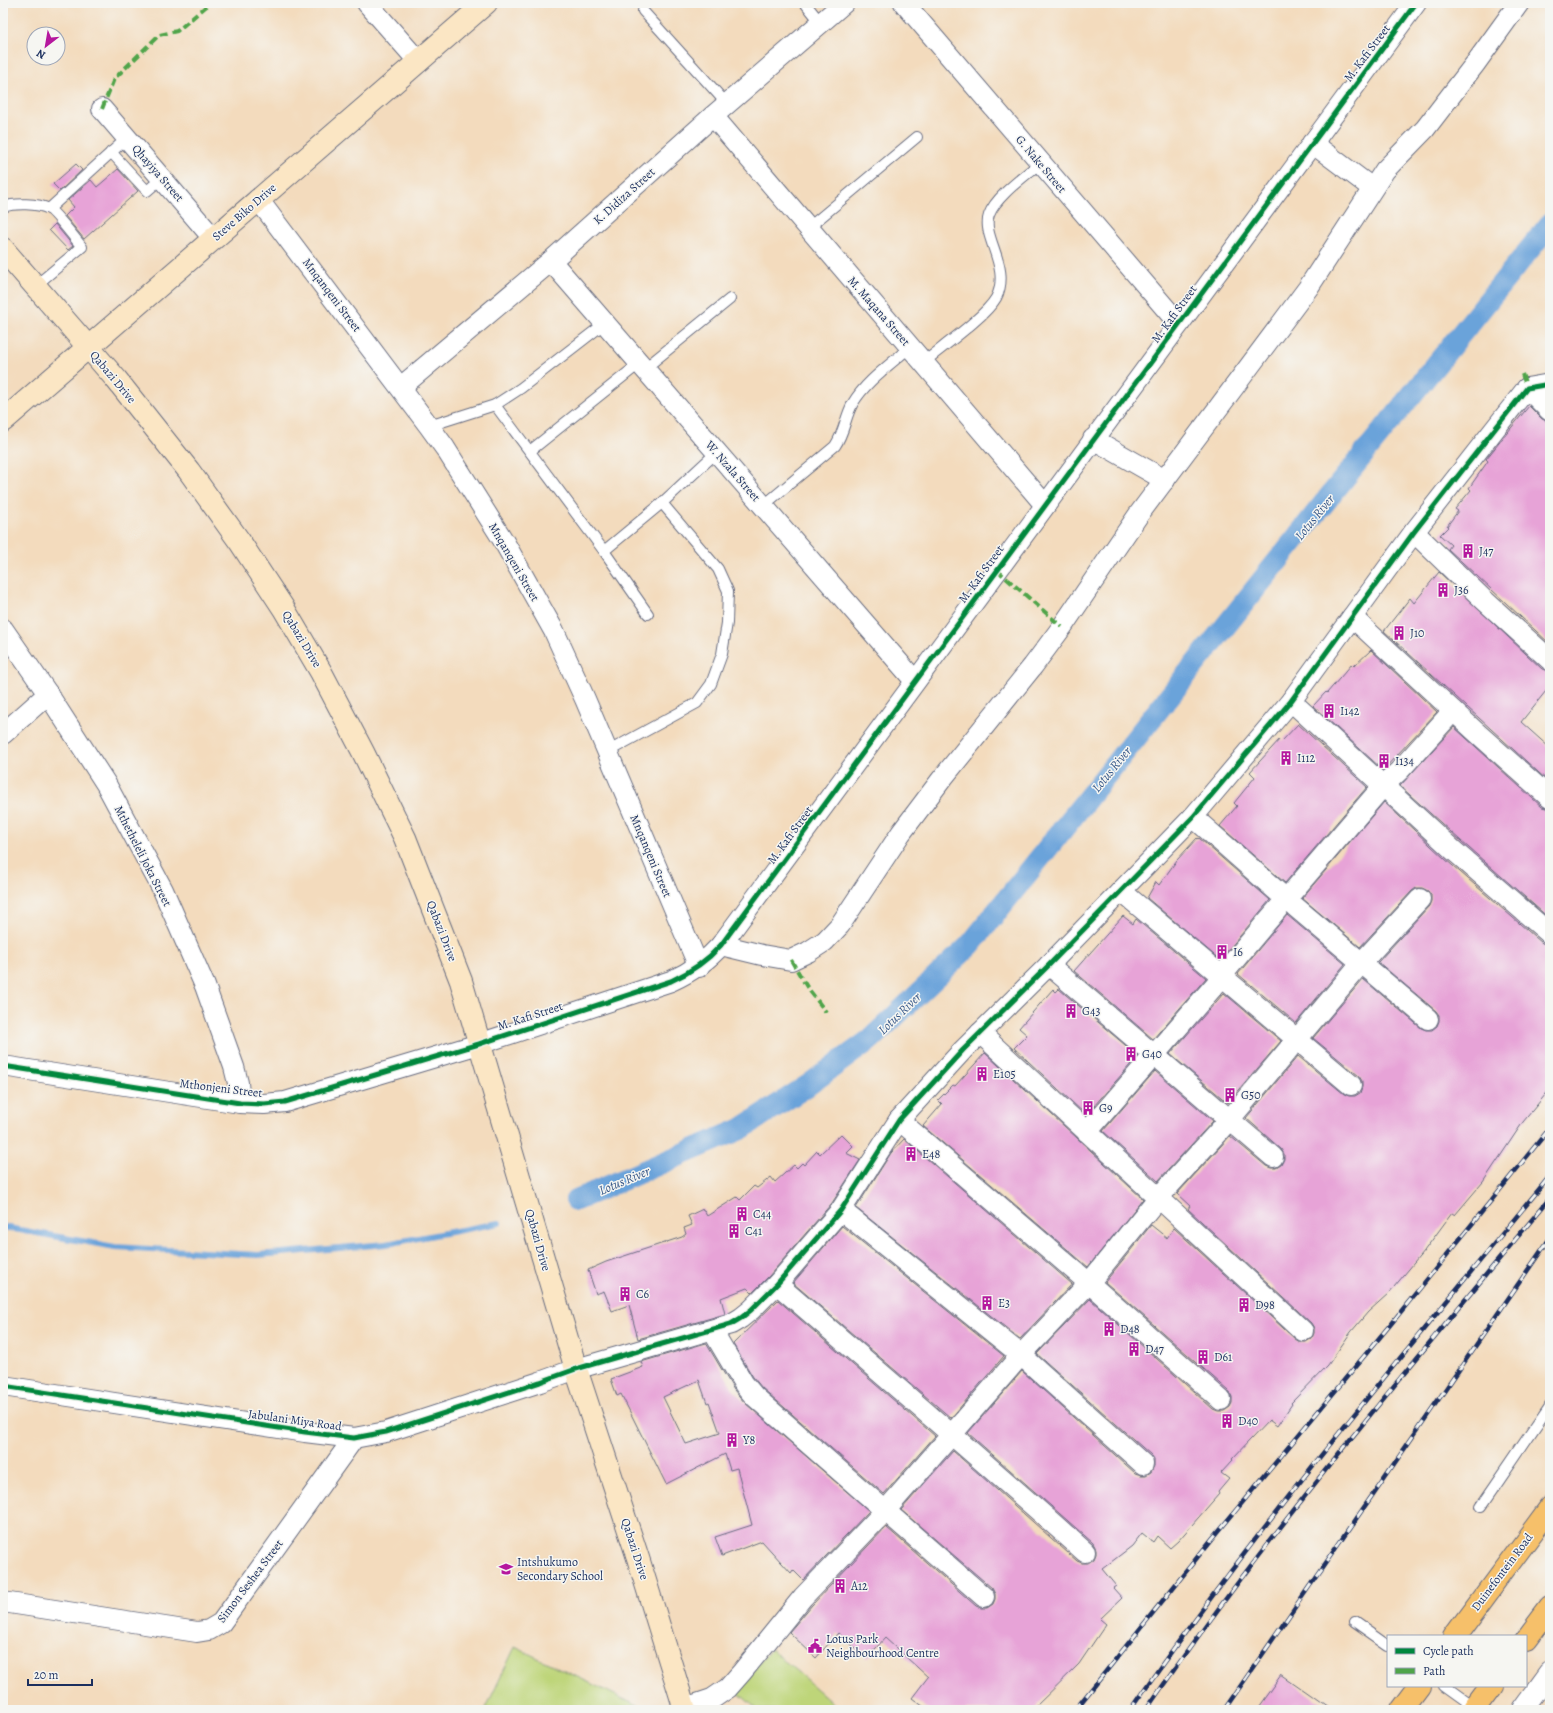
<svg xmlns="http://www.w3.org/2000/svg" width="1553" height="1713" font-family="Alegreya,serif">
<style>
.green{fill:#bed579;stroke:#6c826c}
.lines{fill:none;stroke-linecap:round;stroke-linejoin:round}
.stream{stroke:#6ba3da;stroke-width:6}
.canal{stroke:#6ba3da;stroke-width:22}
.building{fill:#e7a3d7;fill-rule:evenodd}
.lane-casing{stroke:#676b7f;stroke-width:12}
.street-casing{stroke:#676b7f;stroke-width:22}
.secondary-casing{stroke:#676b7f;stroke-width:24}
.primary-casing{stroke:#676b7f;stroke-width:24}
.lane{stroke:#fff;stroke-width:10}
.street{stroke:#fff;stroke-width:20}
.secondary{stroke:#fbe6c4;stroke-width:22}
.primary{stroke:#f6c06b;stroke-width:22}
.rail-casing{stroke:#1b2f5e;stroke-width:4.5}
.rail{stroke:#f6f6f2;stroke-width:3;stroke-dasharray:9;stroke-linecap:butt}
.quiet{stroke:#4fa44a;stroke-width:4;stroke-dasharray:8 4;stroke-linecap:butt}
.cycleway-casing{stroke:#f6f6f2;stroke-width:8}
.cycleway{stroke:#00873e;stroke-width:5}
.labels{text-anchor:middle;stroke-width:3;stroke-linejoin:round;paint-order:stroke}
.street-label{font-size:12px;fill:#1b2f5e;stroke:#f6f6f2}
.poi-label{font-size:12px;fill:#1b2f5e;stroke:#f6f6f2;text-anchor:start}
.water-label{font-size:13px;font-style:italic;fill:#375889;stroke:#f6f6f2}
</style>
<rect width="100%" height="100%" fill="#f6f6f2"/>
<filter id="ink" filterUnits="userSpaceOnUse"><feTurbulence type="fractalNoise" baseFrequency=".025" numOctaves="2"/><feDisplacementMap in="SourceGraphic" scale="8" xChannelSelector="R" yChannelSelector="G"/><feConvolveMatrix kernelMatrix="1 2 1 2 8 2 1 2 1" color-interpolation-filters="sRGB"/></filter>
<filter id="wash" filterUnits="userSpaceOnUse"><feTurbulence type="fractalNoise" baseFrequency=".012" numOctaves="4" result="noise"/><feDisplacementMap in="SourceGraphic" scale="16" xChannelSelector="R" yChannelSelector="G"/><feGaussianBlur stdDeviation="0.9" result="paint"/><feColorMatrix in="noise" values="0 0 0 0 0 0 0 0 0 0 0 0 0 0 0 0 0 1.4 0 .05"/><feComposite in="paint" operator="in"/></filter>
<g filter="url(#wash)">
<rect width="100%" height="100%" fill="#f3dbbd"/>
<g class="green">
<path d="M 515,1647 L 640,1707 L 638,1710 L 485,1710 Z"/>
<path d="M 771,1649 L 841,1710 L 758,1710 L 736,1691 Z"/>
</g>
<g class="lines">
<path class="stream" d="M 3,1227 L 115,1247 L 258,1255 L 386,1244 L 499,1223"/>
<path class="canal" d="M 576,1200 L 741,1129 L 807,1086 L 871,1039 L 970,945 L 1325,502 L 1550,224"/>
</g>
<g id="blocks">
<g class="building">
<path d="M 76,164 L 82,170 L 60,191 L 53,184 Z"/>
<path d="M 118,169 L 138,191 L 84,239 L 65,216 L 74,207 L 68,200 L 91,180 L 97,187 Z"/>
<path d="M 55,224 L 73,246 L 68,250 L 49,230 Z"/>
<path d="M 1529,406 L 1542,419 L 1550,422 L 1550,644 L 1448,549 L 1451,545 L 1440,535 L 1448,527 L 1447,526 L 1458,511 L 1455,509 L 1471,490 L 1469,488 L 1488,461 L 1486,459 Z"/>
<path d="M 1439,572 L 1542,669 L 1550,671 L 1550,686 L 1521,722 L 1550,748 L 1550,783 L 1384,631 L 1410,598 L 1414,603 Z"/>
<path d="M 1371,650 L 1437,712 L 1383,770 L 1313,706 L 1326,692 L 1327,693 L 1352,664 L 1354,666 Z"/>
<path d="M 1298,724 L 1367,787 L 1285,883 L 1220,826 L 1237,806 L 1234,803 L 1255,777 L 1250,772 L 1280,739 L 1282,741 Z"/>
<path d="M 1454,727 L 1542,807 L 1550,809 L 1550,919 L 1461,841 L 1400,786 Z"/>
<path d="M 1384,802 L 1445,859 L 1542,943 L 1550,945 L 1550,1089 L 1523,1122 L 1483,1182 L 1455,1215 L 1452,1213 L 1424,1251 L 1389,1293 L 1368,1312 L 1351,1332 L 1328,1365 L 1291,1403 L 1292,1404 L 1277,1426 L 1269,1420 L 1232,1459 L 1233,1460 L 1221,1473 L 1229,1479 L 1218,1492 L 1219,1494 L 1178,1541 L 1170,1548 L 1157,1536 L 1153,1542 L 1142,1533 L 1132,1546 L 1102,1569 L 1116,1586 L 1113,1588 L 1122,1598 L 1100,1619 L 1106,1624 L 1079,1664 L 1032,1710 L 928,1710 L 912,1698 L 928,1677 L 885,1638 L 867,1658 L 838,1633 L 816,1658 L 789,1632 L 812,1605 L 886,1527 L 976,1606 L 981,1608 L 987,1608 L 993,1604 L 995,1599 L 995,1594 L 992,1588 L 901,1510 L 953,1451 L 1077,1561 L 1082,1563 L 1088,1563 L 1094,1559 L 1096,1554 L 1096,1549 L 1093,1543 L 968,1433 L 1022,1371 L 1135,1473 L 1141,1475 L 1146,1475 L 1151,1472 L 1154,1466 L 1154,1460 L 1151,1455 L 1037,1354 L 1090,1299 L 1213,1409 L 1218,1411 L 1224,1411 L 1230,1407 L 1232,1403 L 1232,1397 L 1229,1391 L 1105,1282 L 1151,1225 L 1167,1238 L 1174,1228 L 1295,1339 L 1300,1342 L 1306,1342 L 1312,1338 L 1314,1333 L 1314,1328 L 1311,1323 L 1188,1209 L 1190,1206 L 1177,1194 L 1230,1136 L 1266,1166 L 1271,1168 L 1276,1168 L 1281,1165 L 1284,1159 L 1284,1154 L 1281,1149 L 1246,1118 L 1298,1056 L 1344,1094 L 1349,1096 L 1355,1096 L 1360,1093 L 1362,1087 L 1362,1081 L 1359,1076 L 1313,1038 L 1363,979 L 1421,1028 L 1426,1030 L 1432,1030 L 1437,1026 L 1439,1021 L 1439,1015 L 1436,1011 L 1378,962 L 1429,906 L 1431,901 L 1431,895 L 1428,891 L 1422,888 L 1416,888 L 1412,891 L 1360,947 L 1302,898 Z"/>
<path d="M 1197,838 L 1198,839 L 1199,838 L 1270,900 L 1220,960 L 1147,898 L 1156,882 L 1159,885 L 1177,860 Z"/>
<path d="M 1287,915 L 1345,964 L 1296,1023 L 1238,974 Z"/>
<path d="M 1123,916 L 1133,924 L 1136,919 L 1206,978 L 1153,1039 L 1074,971 Z"/>
<path d="M 1053,989 L 1056,992 L 1059,989 L 1138,1056 L 1086,1115 L 1014,1048 L 1027,1035 L 1019,1028 Z"/>
<path d="M 1224,993 L 1281,1041 L 1228,1103 L 1170,1054 Z"/>
<path d="M 985,1053 L 1143,1199 L 1088,1267 L 923,1126 L 942,1104 L 938,1100 L 953,1085 L 955,1086 Z"/>
<path d="M 1155,1071 L 1213,1121 L 1158,1181 L 1103,1131 Z"/>
<path d="M 841,1134 L 853,1146 L 846,1153 L 860,1160 L 832,1203 L 769,1276 L 752,1293 L 747,1288 L 721,1298 L 725,1314 L 638,1339 L 629,1305 L 612,1311 L 604,1291 L 596,1294 L 588,1270 L 606,1262 L 682,1237 L 686,1234 L 684,1228 L 692,1225 L 688,1216 L 703,1209 L 707,1216 L 737,1197 L 740,1200 L 754,1186 L 757,1188 L 771,1177 L 775,1182 L 794,1165 L 797,1168 L 802,1163 L 804,1165 L 817,1151 L 820,1154 Z"/>
<path d="M 904,1139 L 1072,1284 L 1020,1339 L 856,1208 L 891,1153 Z"/>
<path d="M 842,1226 L 1004,1356 L 951,1418 L 793,1283 Z"/>
<path d="M 778,1300 L 935,1436 L 884,1494 L 762,1388 L 753,1377 L 733,1344 Z"/>
<path d="M 706,1343 L 734,1390 L 745,1403 L 869,1511 L 803,1580 L 793,1570 L 791,1573 L 762,1541 L 722,1556 L 715,1537 L 752,1525 L 737,1468 L 730,1470 L 725,1454 L 666,1484 L 621,1394 L 617,1396 L 611,1379 L 643,1367 L 641,1362 ZM 699,1380 L 707,1403 L 709,1402 L 720,1433 L 686,1444 L 663,1397 Z"/>
<path d="M 1281,1675 L 1331,1710 L 1256,1710 Z"/>
</g>
</g>
</g>
<g filter="url(#ink)">
<use href="#blocks" fill-opacity="0" stroke="#676b7f" stroke-width="1"/>
<g class="lines">
<defs>
<g id="lane">
<path d="M 805,3 L 821,23"/>
<path d="M 643,11 L 727,104"/>
<path d="M 111,152 L 147,191 L 162,178"/>
<path d="M 3,207 C 14,203 38,203 49,209 C 55,212 76,240 82,247 L 35,286"/>
<path d="M 49,209 L 127,138"/>
<path d="M 808,228 L 917,137"/>
<path d="M 923,363 C 942,347 985,317 996,298 C 1012,267 981,237 989,215 C 996,196 1025,176 1040,163"/>
<path d="M 644,369 L 730,299"/>
<path d="M 495,405 L 604,551 L 648,614"/>
<path d="M 429,426 L 495,405 L 521,388 L 605,323"/>
<path d="M 530,451 L 640,363"/>
<path d="M 763,506 L 835,446 C 845,431 845,417 853,403 C 866,381 891,364 910,347"/>
<path d="M 604,551 L 662,503 L 717,452"/>
<path d="M 607,752 L 697,703 L 711,684 L 722,654 L 727,623 L 728,591 L 718,569 L 662,503"/>
<path d="M 1481,1506 L 1550,1405"/>
<path d="M 1354,1622 L 1388,1646"/>
<path d="M 1443,1686 L 1475,1709"/>
</g>
<g id="street">
<path d="M 367,3 L 419,62"/>
<path d="M 904,3 L 1179,324"/>
<path d="M 102,109 L 213,238"/>
<path d="M 713,116 L 1045,505"/>
<path d="M 1312,143 L 1372,188"/>
<path d="M 258,199 L 429,426 L 445,448 L 503,540 L 554,631 L 585,699 L 699,967"/>
<path d="M 551,261 L 915,681"/>
<path d="M 401,387 L 551,261 L 713,116 L 844,3"/>
<path d="M 1527,388 L 1550,411"/>
<path d="M 1093,439 L 1165,480"/>
<path d="M 1414,532 L 1484,600 L 1550,660"/>
<path d="M 1352,617 L 1475,731 L 1550,798"/>
<path d="M 3,629 L 48,694 L 106,784 L 163,890 L 205,986 L 234,1067 L 238,1083 L 240,1103"/>
<path d="M 1291,701 L 1453,850 L 1550,934"/>
<path d="M 3,734 L 48,694"/>
<path d="M 1193,817 L 1286,899 L 1428,1019"/>
<path d="M 1121,891 L 1351,1085"/>
<path d="M 721,945 L 762,955 L 791,960 L 808,952 L 825,941 L 840,925 L 901,833 L 941,780 L 1033,666 L 1062,627 L 1139,514 L 1308,288 L 1385,170 L 1425,129 L 1475,64 L 1519,3"/>
<path d="M 1049,965 L 1273,1157"/>
<path d="M 980,1033 L 1303,1331"/>
<path d="M 3,1066 L 240,1103 L 264,1104 L 285,1102 L 479,1044 L 671,981 C 691,972 706,962 721,945 L 1416,3"/>
<path d="M 899,1120 L 1089,1283 L 1221,1400"/>
<path d="M 1087,1132 L 1222,977 L 1228,968 L 1264,925 L 1383,786 L 1399,771 L 1453,711"/>
<path d="M 841,1210 L 1021,1355 L 1143,1464"/>
<path d="M 777,1284 C 880,1373 984,1461 1085,1552"/>
<path d="M 712,1330 L 744,1384 L 754,1396 L 984,1597"/>
<path d="M 3,1386 L 305,1432 L 354,1438 L 386,1432 L 540,1382 L 576,1369 L 731,1324 L 741,1318 L 751,1310 L 777,1284 L 841,1210 L 899,1120 L 963,1050 L 1049,965 L 1193,817 L 1291,701 L 1414,532 L 1527,388 L 1550,384"/>
<path d="M 3,1602 L 197,1632 L 209,1630 L 221,1623 L 354,1438"/>
<path d="M 685,1708 L 712,1699 L 728,1688 L 742,1672 L 803,1597 L 885,1511 L 1021,1355 L 1089,1283 L 1158,1198 L 1230,1119 L 1362,962 L 1420,899"/>
<path d="M 1523,1710 L 1550,1673"/>
</g>
<g id="secondary">
<path d="M 3,249 L 116,379 L 189,471 L 240,542 L 284,609 L 321,672 L 363,752 L 405,838 L 461,981 L 576,1369 L 638,1558 L 685,1710"/>
<path d="M 3,421 L 486,3"/>
</g>
<g id="primary">
<path d="M 1455,1636 L 1550,1508"/>
<path d="M 1526,1640 L 1550,1608"/>
<path d="M 1400,1710 L 1418,1686"/>
<path d="M 1474,1710 L 1492,1686"/>
</g>
</defs>
<use href="#lane" class="lane-casing"/>
<use href="#street" class="street-casing"/>
<use href="#secondary" class="secondary-casing"/>
<use href="#primary" class="primary-casing"/>
<use href="#lane" class="lane"/>
<use href="#street" class="street"/>
<use href="#secondary" class="secondary"/>
<use href="#primary" class="primary"/>
<defs>
<g id="rail">
<path d="M 1075,1710 L 1212,1539 L 1390,1325 L 1550,1128"/>
<path d="M 1130,1710 C 1259,1524 1406,1351 1550,1176"/>
<path d="M 1146,1710 C 1269,1531 1411,1365 1550,1198"/>
<path d="M 1224,1710 L 1550,1238"/>
</g>
</defs>
<use href="#rail" class="rail-casing"/>
<use href="#rail" class="rail"/>
<g class="quiet">
<path d="M 102,109 L 114,79 L 159,35 L 177,31 L 210,3"/>
<path d="M 1549,339 L 1550,339"/>
<path d="M 1522,374 L 1527,388"/>
<path d="M 997,570 L 1062,627"/>
<path d="M 791,960 L 807,987 L 826,1012"/>
</g>
<defs>
<g id="cycleway">
<path d="M 3,1066 L 240,1103 L 264,1104 L 285,1102 L 479,1044 L 671,981 C 691,972 706,962 721,945 L 1416,3"/>
<path d="M 3,1386 L 305,1432 L 354,1438 L 386,1432 L 540,1382 L 576,1369 L 731,1324 L 741,1318 L 751,1310 L 777,1284 L 841,1210 L 899,1120 L 963,1050 L 1049,965 L 1193,817 L 1291,701 L 1414,532 L 1527,388 L 1550,384"/>
</g>
</defs>
<use href="#cycleway" class="cycleway-casing"/>
<use href="#cycleway" class="cycleway"/>
</g>
</g>
<defs>
<symbol id="building-bare" viewBox="-9 -9 18 18"><path d="M-4-6H4V6H1V3H-1V6H-4ZM-2.5-4.3h1.7v1.8h-1.7ZM.8-4.3h1.7v1.8H.8ZM-2.5-1h1.7V.8h-1.7ZM.8-1h1.7V.8H.8Z" fill="#b5179e" stroke="#f6f6f2" stroke-width="2.5" paint-order="stroke"/></symbol>
<symbol id="school-bare" viewBox="-9 -9 18 18"><path d="M0-5L7-2L0 1L-7-2ZM-4 1L0 2.5L4 1V4Q0 6-4 4Z" fill="#b5179e" stroke="#f6f6f2" stroke-width="2.5" paint-order="stroke"/></symbol>
<symbol id="civic-bare" viewBox="-9 -9 18 18"><path d="M-.6-6.5H3V-4.5H.6V-3L4-1V1h2V6H-6V1h2V-1L-.6-3ZM-1.2 2.5V6h2.4V2.5Z" fill="#b5179e" stroke="#f6f6f2" stroke-width="2.5" paint-order="stroke"/></symbol>
</defs>
<g fill-rule="evenodd">
<use href="#building-bare" x="1458" y="541" width="20" height="20"/>
<use href="#building-bare" x="1433" y="580" width="20" height="20"/>
<use href="#building-bare" x="1389" y="623" width="20" height="20"/>
<use href="#building-bare" x="1319" y="701" width="20" height="20"/>
<use href="#building-bare" x="1276" y="748" width="20" height="20"/>
<use href="#building-bare" x="1374" y="751" width="20" height="20"/>
<use href="#building-bare" x="1212" y="942" width="20" height="20"/>
<use href="#building-bare" x="1061" y="1001" width="20" height="20"/>
<use href="#building-bare" x="1121" y="1044" width="20" height="20"/>
<use href="#building-bare" x="972" y="1064" width="20" height="20"/>
<use href="#building-bare" x="1220" y="1085" width="20" height="20"/>
<use href="#building-bare" x="1078" y="1098" width="20" height="20"/>
<use href="#building-bare" x="901" y="1144" width="20" height="20"/>
<use href="#building-bare" x="732" y="1204" width="20" height="20"/>
<use href="#building-bare" x="724" y="1221" width="20" height="20"/>
<use href="#building-bare" x="615" y="1284" width="20" height="20"/>
<use href="#building-bare" x="977" y="1293" width="20" height="20"/>
<use href="#building-bare" x="1234" y="1295" width="20" height="20"/>
<use href="#building-bare" x="1099" y="1319" width="20" height="20"/>
<use href="#building-bare" x="1124" y="1339" width="20" height="20"/>
<use href="#building-bare" x="1193" y="1347" width="20" height="20"/>
<use href="#building-bare" x="1217" y="1411" width="20" height="20"/>
<use href="#building-bare" x="722" y="1430" width="20" height="20"/>
<use href="#school-bare" x="496" y="1559" width="20" height="20"/>
<use href="#building-bare" x="830" y="1576" width="20" height="20"/>
<use href="#civic-bare" x="805" y="1636" width="20" height="20"/>
</g>
<g class="labels">
<g class="street-label">
<text transform="translate(1367 53) rotate(-53)" y="4">M. Kafi Street</text>
<text transform="translate(1041 164) rotate(50)" y="4">G. Nake Street</text>
<text transform="translate(158 173) rotate(49)" y="4">Qhayiya Street</text>
<text transform="translate(624 196) rotate(-42)" y="4">K. Didiza Street</text>
<text transform="translate(244 212) rotate(-41)" y="4">Steve Biko Drive</text>
<text transform="translate(332 295) rotate(53)" y="4">Mnqanqeni Street</text>
<text transform="translate(879 311) rotate(49)" y="4">M. Maqana Street</text>
<text transform="translate(1174 314) rotate(-54)" y="4">M. Kafi Street</text>
<text transform="translate(113 377) rotate(50)" y="4">Qabazi Drive</text>
<text transform="translate(733 471) rotate(49)" y="4">W. Nzala Street</text>
<text transform="translate(514 562) rotate(60)" y="4">Mnqanqeni Street</text>
<text transform="translate(981 574) rotate(-54)" y="4">M. Kafi Street</text>
<text transform="translate(302 639) rotate(59)" y="4">Qabazi Drive</text>
<text transform="translate(790 835) rotate(-54)" y="4">M. Kafi Street</text>
<text transform="translate(143 856) rotate(63)" y="4">Mthetheleli Joka Street</text>
<text transform="translate(651 856) rotate(67)" y="4">Mnqanqeni Street</text>
<text transform="translate(442 931) rotate(69)" y="4">Qabazi Drive</text>
<text transform="translate(530 1016) rotate(-18)" y="4">M. Kafi Street</text>
<text transform="translate(221 1088) rotate(7)" y="4">Mthonjeni Street</text>
<text transform="translate(538 1240) rotate(74)" y="4">Qabazi Drive</text>
<text transform="translate(295 1420) rotate(8)" y="4">Jabulani Miya Road</text>
<text transform="translate(635 1549) rotate(72)" y="4">Qabazi Drive</text>
<text transform="translate(1502 1572) rotate(-53)" y="4">Duinefontein Road</text>
<text transform="translate(250 1581) rotate(-53)" y="4">Simon Seshea Street</text>
</g>
<g class="poi-label">
<text x="1479" y="555">J47</text>
<text x="1454" y="594">J36</text>
<text x="1410" y="637">J10</text>
<text x="1340" y="715">I142</text>
<text x="1297" y="762">I112</text>
<text x="1395" y="765">I134</text>
<text x="1233" y="956">I6</text>
<text x="1082" y="1015">G43</text>
<text x="1142" y="1058">G40</text>
<text x="993" y="1078">E105</text>
<text x="1241" y="1099">G50</text>
<text x="1099" y="1112">G9</text>
<text x="922" y="1158">E48</text>
<text x="753" y="1218">C44</text>
<text x="745" y="1235">C41</text>
<text x="636" y="1298">C6</text>
<text x="998" y="1307">E3</text>
<text x="1255" y="1309">D98</text>
<text x="1120" y="1333">D48</text>
<text x="1145" y="1353">D47</text>
<text x="1214" y="1361">D61</text>
<text x="1238" y="1425">D40</text>
<text x="743" y="1444">Y8</text>
<text x="517" y="1566">Intshukumo<tspan x="517" dy="14">Secondary School</tspan></text>
<text x="851" y="1590">A12</text>
<text x="826" y="1643">Lotus Park<tspan x="826" dy="14">Neighbourhood Centre</tspan></text>
</g>
<g class="water-label">
<text transform="translate(1314 517) rotate(-51)" y="5">Lotus River</text>
<text transform="translate(1111 769) rotate(-51)" y="5">Lotus River</text>
<text transform="translate(899 1013) rotate(-44)" y="5">Lotus River</text>
<text transform="translate(624 1180) rotate(-23)" y="5">Lotus River</text>
</g>
</g>
<rect width="1553" height="1713" fill="none" stroke="#f6f6f2" stroke-width="16"/>
<rect x="1387" y="1635" width="140" height="52" fill="#f6f6f2" stroke="#9ea6b7"/>
<rect x="1395" y="1648" width="20" height="6" fill="#00873e" stroke="#9ea6b7"/>
<text x="1423" y="1655" font-size="12" fill="#1b2f5e">Cycle path</text>
<rect x="1395" y="1668" width="20" height="6" fill="#4fa44a" stroke="#9ea6b7"/>
<text x="1423" y="1675" font-size="12" fill="#1b2f5e">Path</text>
<g transform="translate(46 46) rotate(211)"><circle r="19" fill="#f6f6f2" stroke="#9ea6b7"/>
<path d="M0-3L7 15L0 10L-7 15Z" fill="#b5179e"/>
<text y="-6" font-size="11" font-weight="bold" text-anchor="middle" fill="#1b2f5e">N</text>
</g>
<path d="M28 1679v6h64v-6" fill="none" stroke="#1b2f5e" stroke-width="2"/>
<text x="34" y="1679" font-size="12" fill="#1b2f5e" stroke="#f6f6f2" stroke-width="3" paint-order="stroke">20 m</text>
</svg>
